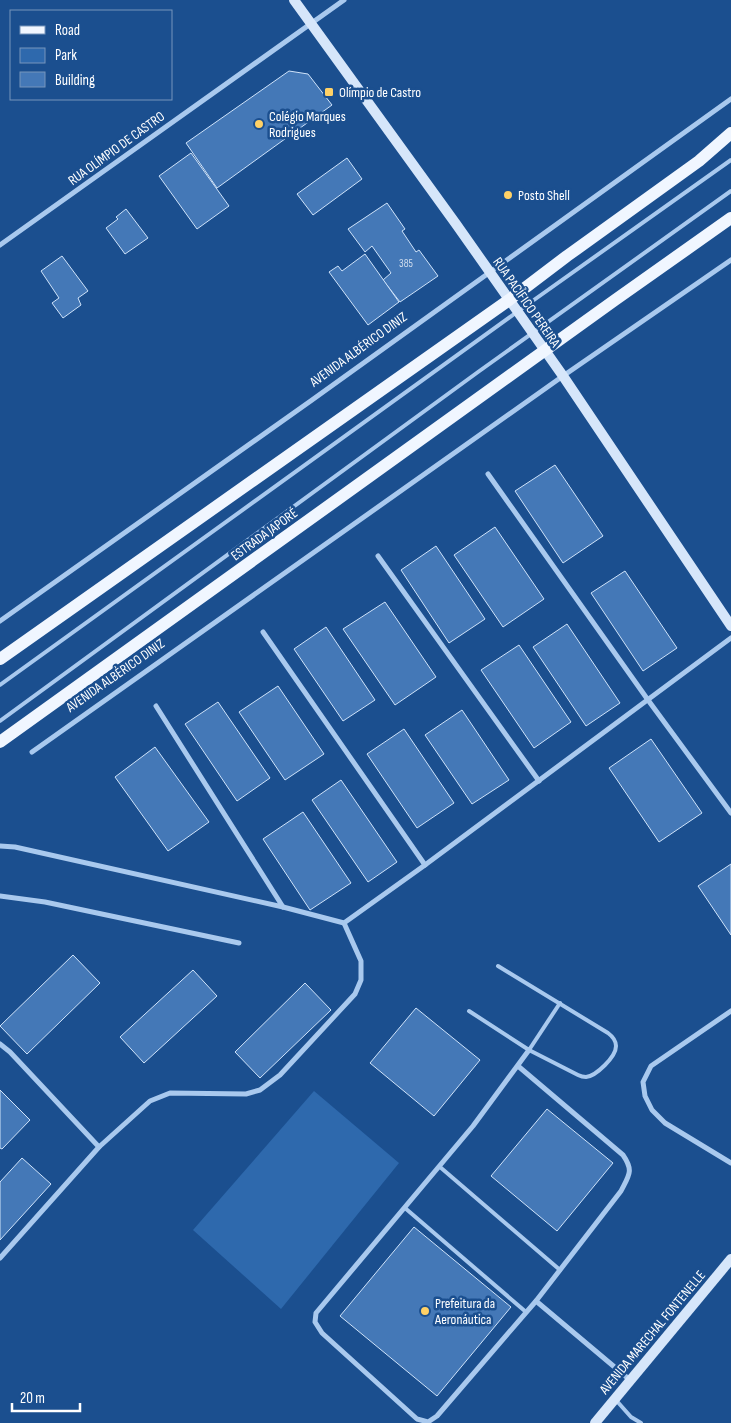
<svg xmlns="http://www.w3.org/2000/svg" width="731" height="1423" font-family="'Sofia Sans Condensed',sans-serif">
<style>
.green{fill:#2e69ad}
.building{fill:#4478b7;stroke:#cfe3fa}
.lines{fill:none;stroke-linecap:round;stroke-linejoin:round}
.service{stroke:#a9c9ee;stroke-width:4}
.minor{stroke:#a9c9ee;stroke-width:5}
.secondary{stroke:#d6e6fa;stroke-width:10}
.primary{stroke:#f0f6ff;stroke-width:12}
.poi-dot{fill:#ffd166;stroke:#1b4f8f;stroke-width:2}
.labels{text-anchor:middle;stroke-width:5;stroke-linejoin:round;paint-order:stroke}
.number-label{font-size:11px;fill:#d0dded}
.poi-label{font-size:14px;fill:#fff;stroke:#1b4f8f;text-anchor:start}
.street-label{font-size:14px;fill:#fff;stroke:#1b4f8f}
</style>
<rect width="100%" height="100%" fill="#1b4f8f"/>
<path class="green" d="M 314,1091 L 399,1163 L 281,1309 L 193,1230 Z"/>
<g class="building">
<path d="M 289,71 L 308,74 L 332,105 L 217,188 L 186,143 Z"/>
<path d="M 191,153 L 229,206 L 197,229 L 159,176 Z"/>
<path d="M 347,158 L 362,179 L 313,215 L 297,194 Z"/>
<path d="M 387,203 L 405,229 L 402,231 L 416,252 L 419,250 L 438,276 L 400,302 L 383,280 L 391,273 L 372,246 L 365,252 L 348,229 Z"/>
<path d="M 126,209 L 148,238 L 125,254 L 106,228 L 118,219 L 116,217 Z"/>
<path d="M 365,254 L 399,302 L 368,325 L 329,272 L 338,266 L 342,271 Z"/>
<path d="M 62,256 L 88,291 L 78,298 L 81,305 L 63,318 L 52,303 L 59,298 L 41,271 Z"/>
<path d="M 555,465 L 603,536 L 563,563 L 515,491 Z"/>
<path d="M 495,527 L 544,599 L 503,627 L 454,555 Z"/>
<path d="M 436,546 L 485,619 L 449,643 L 401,570 Z"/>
<path d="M 625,571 L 677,648 L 643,671 L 591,593 Z"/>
<path d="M 385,602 L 436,677 L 395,705 L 343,629 Z"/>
<path d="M 567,624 L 620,703 L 586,726 L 533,647 Z"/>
<path d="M 326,627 L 375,700 L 343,721 L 294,649 Z"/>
<path d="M 519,645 L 571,722 L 534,748 L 481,670 Z"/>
<path d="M 278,686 L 324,754 L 285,780 L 239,712 Z"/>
<path d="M 218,702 L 270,778 L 237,801 L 185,724 Z"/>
<path d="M 462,710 L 509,780 L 472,804 L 425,735 Z"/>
<path d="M 404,729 L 454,803 L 417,828 L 367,754 Z"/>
<path d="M 651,739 L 702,813 L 659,842 L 609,768 Z"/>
<path d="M 155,747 L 209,822 L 168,851 L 115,777 Z"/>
<path d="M 341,780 L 397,862 L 368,882 L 312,800 Z"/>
<path d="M 303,812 L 351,883 L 310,910 L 263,839 Z"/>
<path d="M 731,864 L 731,935 L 698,886 Z"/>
<path d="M 73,955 L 100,983 L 27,1054 L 0,1026 Z"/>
<path d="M 193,970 L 217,996 L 144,1063 L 120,1037 Z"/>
<path d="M 305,983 L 331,1010 L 260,1078 L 235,1052 Z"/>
<path d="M 416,1008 L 480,1060 L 434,1116 L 370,1063 Z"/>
<path d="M 0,1090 L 30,1120 L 2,1149 L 0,1148 Z"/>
<path d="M 547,1109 L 613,1163 L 557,1231 L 491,1176 Z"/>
<path d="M 22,1158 L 51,1184 L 0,1240 L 0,1182 Z"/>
<path d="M 414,1227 L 511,1307 L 437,1396 L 340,1316 Z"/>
</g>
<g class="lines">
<g class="service">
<path d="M 0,685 L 517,312 L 731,160"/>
<path d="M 0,721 L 478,372 L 731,191"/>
<path d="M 469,1011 L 529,1050 L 578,1075 C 580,1076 584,1077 586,1077 C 596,1076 616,1057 616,1046 C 616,1041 612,1036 608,1033 L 498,966"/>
<path d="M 529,1050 L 560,1003"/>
<path d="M 440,1167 L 560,1270"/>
<path d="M 405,1208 L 526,1312"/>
<path d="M 615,1399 L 631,1417 L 641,1423"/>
</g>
<g class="minor">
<path d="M 0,245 L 344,0"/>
<path d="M 488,474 L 648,700 L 731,813"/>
<path d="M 378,556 L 539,781"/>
<path d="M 0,621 L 312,400 L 731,99"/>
<path d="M 263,632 L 425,865"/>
<path d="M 156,706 L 283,907"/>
<path d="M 32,752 L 563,376 L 731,260"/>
<path d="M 0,846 L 15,847 L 283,907 L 344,923 L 425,865 L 731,638"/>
<path d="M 0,896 L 45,902 L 239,943"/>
<path d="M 731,1011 L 651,1066 L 643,1082 L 645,1096 L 652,1110 L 665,1123 L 731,1163"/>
<path d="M 0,1044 L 10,1052 L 99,1147"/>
<path d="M 518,1066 L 623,1155 C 634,1171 629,1175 621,1191 L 536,1301 L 437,1416 L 428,1422 L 417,1419 L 322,1333 L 315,1322 L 316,1313 L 473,1126 L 529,1050"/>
<path d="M 0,1258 L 99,1147 L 150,1101 L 170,1093 L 246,1094 L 260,1090 L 280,1075 L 355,994 L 361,980 L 361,961 L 344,923"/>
<path d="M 536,1301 L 630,1380"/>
</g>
<g class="secondary">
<path d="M 294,0 L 456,224 L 563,376 L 731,626"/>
<path d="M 595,1423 L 731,1259"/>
</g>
<g class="primary">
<path d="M 0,659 L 509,300 L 567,256 L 699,161 L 731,133"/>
<path d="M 0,742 L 615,300 L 731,218"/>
</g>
</g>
<g class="poi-dot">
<rect x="324" y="87" width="10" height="10" rx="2.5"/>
<circle cx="259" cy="124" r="5"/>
<circle cx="508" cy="195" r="5"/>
<circle cx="425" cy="1311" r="5"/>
</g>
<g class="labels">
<g class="number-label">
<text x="406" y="267">385</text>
</g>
<g class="poi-label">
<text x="339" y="97">Olímpio de Castro</text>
<text x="269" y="121">Colégio Marques<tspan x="269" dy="16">Rodrigues</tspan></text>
<text x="518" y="200">Posto Shell</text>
<text x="435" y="1308">Prefeitura da<tspan x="435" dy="16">Aeronáutica</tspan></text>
</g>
<g class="street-label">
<text transform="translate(116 148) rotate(-36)" y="5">RUA OLÍMPIO DE CASTRO</text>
<text transform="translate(527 302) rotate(55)" y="5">RUA PACÍFICO PEREIRA</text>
<text transform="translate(358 349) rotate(-36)" y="5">AVENIDA ALBÉRICO DINIZ</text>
<text transform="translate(264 534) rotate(-36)" y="5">ESTRADA JAPORÉ</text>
<text transform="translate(115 675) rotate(-35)" y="5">AVENIDA ALBÉRICO DINIZ</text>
<text transform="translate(652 1332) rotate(-50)" y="5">AVENIDA MARECHAL FONTENELLE</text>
</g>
</g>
<rect x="10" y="10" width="162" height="90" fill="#1b4f8f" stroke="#7695bc"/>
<rect x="20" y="26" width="25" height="8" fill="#f0f6ff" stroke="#7695bc"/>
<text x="55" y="35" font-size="15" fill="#ffffff">Road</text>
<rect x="20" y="48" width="25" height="15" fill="#2e69ad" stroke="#7695bc"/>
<text x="55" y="60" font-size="15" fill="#ffffff">Park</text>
<rect x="20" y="72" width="25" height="15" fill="#4478b7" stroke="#7695bc"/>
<text x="55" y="85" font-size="15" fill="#ffffff">Building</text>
<path d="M12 1403v8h68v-8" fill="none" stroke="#ffffff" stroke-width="2.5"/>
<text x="20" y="1403" font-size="15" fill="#ffffff" stroke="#1b4f8f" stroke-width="4" paint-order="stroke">20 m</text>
</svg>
